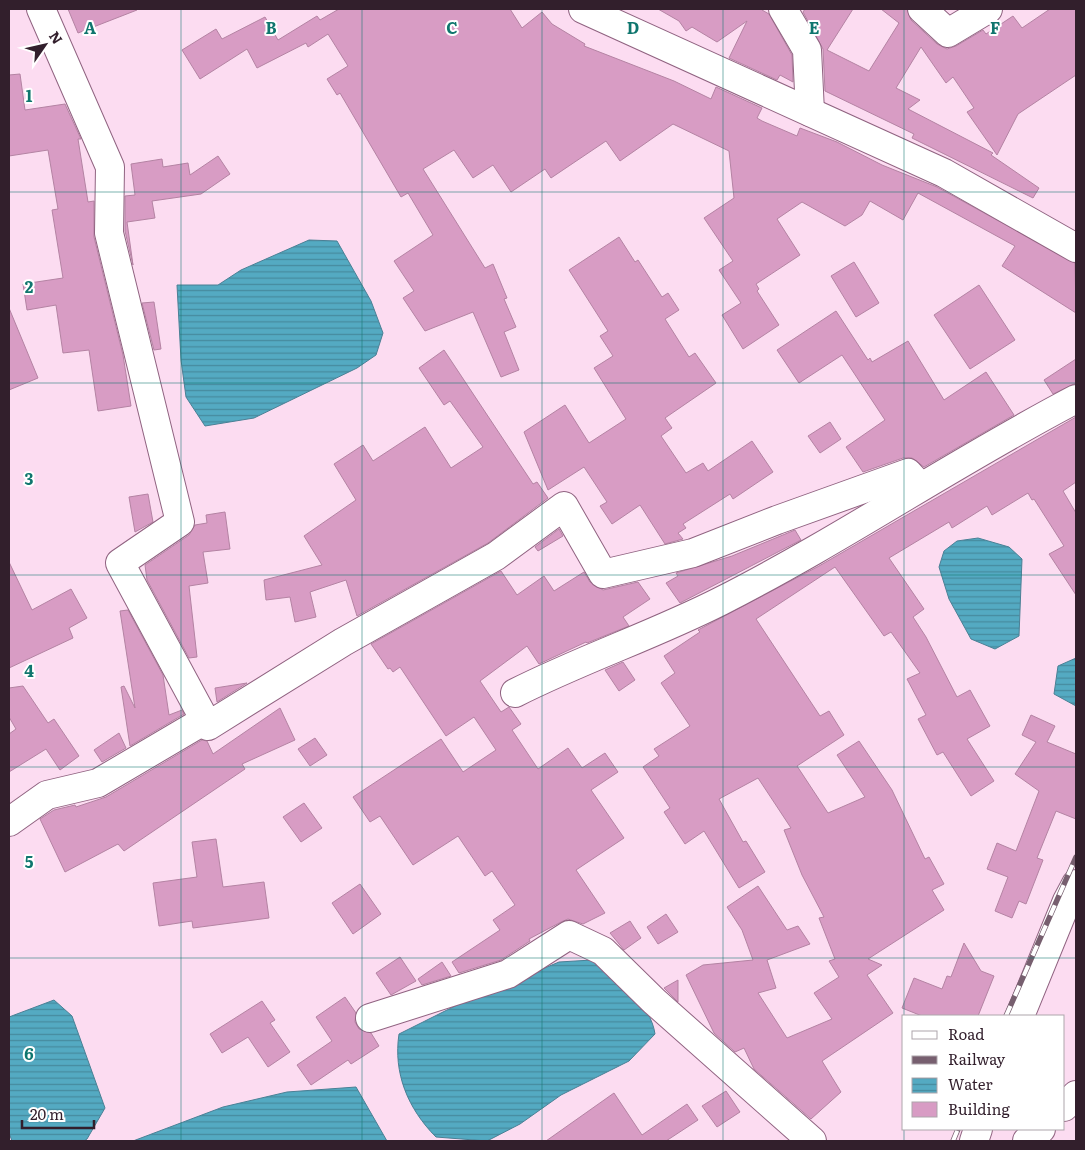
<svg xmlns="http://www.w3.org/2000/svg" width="1085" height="1150" font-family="Literata,serif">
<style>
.water{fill:url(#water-rules);stroke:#4a8095}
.building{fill:#d89cc4;stroke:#b483a3}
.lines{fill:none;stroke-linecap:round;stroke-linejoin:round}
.minor-casing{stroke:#906381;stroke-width:30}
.highway-casing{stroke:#906381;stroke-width:30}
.minor{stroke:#fff;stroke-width:28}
.highway{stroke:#fff;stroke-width:28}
.rail-casing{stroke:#775f6f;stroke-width:5.5}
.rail{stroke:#fff;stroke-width:4;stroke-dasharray:11;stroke-linecap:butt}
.grid{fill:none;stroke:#0f766e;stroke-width:1;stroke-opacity:0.55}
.grid-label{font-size:16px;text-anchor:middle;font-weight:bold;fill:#0f766e;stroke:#fff;stroke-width:4;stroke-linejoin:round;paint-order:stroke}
</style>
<defs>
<pattern id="water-rules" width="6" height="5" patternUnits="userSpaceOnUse" patternTransform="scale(1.25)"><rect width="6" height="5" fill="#54aac2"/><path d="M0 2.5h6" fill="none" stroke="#468a9e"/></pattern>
</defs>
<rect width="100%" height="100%" fill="#fcdcf1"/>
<g class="water">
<path d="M 309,240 L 337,241 L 371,301 L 383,333 L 376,355 L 357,368 L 254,418 L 205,426 L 186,397 L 181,360 L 177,285 L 218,285 L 241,270 Z"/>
<path d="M 978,538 L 1009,547 L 1022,559 L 1019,636 L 995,649 L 971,639 L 949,599 L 939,567 L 944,551 L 957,541 Z"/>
<path d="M 1076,658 L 1076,706 L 1054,694 L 1058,666 Z"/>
<path d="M 592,960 C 616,976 651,1004 655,1034 L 629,1061 L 561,1095 L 520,1124 L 487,1141 L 436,1137 C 408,1109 393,1073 399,1034 L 461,1003 L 559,962 Z"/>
<path d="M 54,1000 L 72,1016 L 105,1108 L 87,1139 L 84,1141 L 12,1141 L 9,1133 L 9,1017 Z"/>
<path d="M 356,1087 L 387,1141 L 133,1141 L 223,1107 L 287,1092 Z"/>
</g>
<g class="building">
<path d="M 68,9 L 137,9 L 137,10 L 78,33 Z"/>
<path d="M 339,9 L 510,9 L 522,28 L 542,12 L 552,24 L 585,44 L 584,46 L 674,81 L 711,99 L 716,87 L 762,108 L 757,118 L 762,121 L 797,136 L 800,128 L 837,142 L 882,165 L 937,187 L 1075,263 L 1076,313 L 1002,266 L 1015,246 L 918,193 L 903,220 L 870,201 L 862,215 L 845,226 L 802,202 L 777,219 L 800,255 L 756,284 L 759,289 L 757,291 L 779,325 L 743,349 L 722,315 L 741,303 L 719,270 L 733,261 L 704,218 L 734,198 L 729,151 L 673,124 L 620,161 L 606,141 L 551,178 L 545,169 L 511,192 L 493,165 L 473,178 L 454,150 L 423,169 L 485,268 L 493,264 L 507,298 L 504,299 L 516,327 L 504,332 L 519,370 L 501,377 L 473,312 L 425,331 L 403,298 L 414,291 L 394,261 L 433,235 L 408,193 L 401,197 L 340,93 L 337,95 L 327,79 L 348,66 L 328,34 L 308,47 L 306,43 L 257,68 L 247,49 L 200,79 L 182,50 L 216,29 L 222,39 L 265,17 L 278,40 L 317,16 L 320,20 Z"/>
<path d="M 658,9 L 764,9 L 762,10 L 769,14 L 792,55 L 793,82 L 780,75 L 777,80 L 729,58 L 747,21 L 717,42 L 692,27 L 686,31 L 679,21 Z"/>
<path d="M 805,9 L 853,9 L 827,50 L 869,71 L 899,23 L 881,9 L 907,9 L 911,20 L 937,44 L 947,49 L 956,46 L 983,30 L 986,34 L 1013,16 L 1022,28 L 1050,9 L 1076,9 L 1076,75 L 1018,114 L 997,155 L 967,112 L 974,108 L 953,77 L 946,83 L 921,47 L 896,88 L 920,100 L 908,109 L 993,153 L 991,155 L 1039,188 L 1033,198 L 912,138 L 914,134 L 825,91 L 823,49 L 803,12 Z"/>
<path d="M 20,74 L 25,110 L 65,104 L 81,139 L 78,139 L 88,202 L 94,201 L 94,237 L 123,355 L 131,406 L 98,411 L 89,350 L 63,353 L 56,305 L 27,310 L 23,284 L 63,278 L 52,210 L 58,209 L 48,150 L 9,156 L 9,75 Z"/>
<path d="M 218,156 L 230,174 L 201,194 L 152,201 L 155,218 L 127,222 L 133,265 L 125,231 L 125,196 L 135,195 L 131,164 L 162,159 L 163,167 L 188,163 L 190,175 Z"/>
<path d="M 619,237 L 635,262 L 638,260 L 662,297 L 668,293 L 679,310 L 665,319 L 689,357 L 695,353 L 716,383 L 665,418 L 672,428 L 661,436 L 686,473 L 703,463 L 708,471 L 752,441 L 773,472 L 733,499 L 730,494 L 683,524 L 686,528 L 678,533 L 683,539 L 665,544 L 640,505 L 612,524 L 600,506 L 607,502 L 584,467 L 548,490 L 524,432 L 565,405 L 589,443 L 626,419 L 594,368 L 613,356 L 600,336 L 608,331 L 569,270 Z"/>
<path d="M 854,262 L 879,303 L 856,317 L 831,276 Z"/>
<path d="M 979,285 L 1015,340 L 970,369 L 934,315 Z"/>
<path d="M 154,302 L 161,349 L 154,350 L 142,303 Z"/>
<path d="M 9,308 L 38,378 L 9,390 Z"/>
<path d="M 836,311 L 868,360 L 870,358 L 872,362 L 908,341 L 944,400 L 986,372 L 1014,415 L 924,467 L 912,458 L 903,458 L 863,472 L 846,447 L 885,420 L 842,355 L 799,383 L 777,350 Z"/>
<path d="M 444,350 L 533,484 L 537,482 L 548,498 L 488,543 L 357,616 L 346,580 L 310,592 L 316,617 L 295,622 L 290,597 L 266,600 L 264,580 L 322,565 L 304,536 L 356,500 L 334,464 L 363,445 L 373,461 L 425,427 L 451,468 L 483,447 L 450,401 L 444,405 L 419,368 Z"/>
<path d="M 1076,359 L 1076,383 L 1053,394 L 1044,380 Z"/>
<path d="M 1076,417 L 1076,482 L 1063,491 L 1076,513 L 1076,595 L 1049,554 L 1064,546 L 1034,499 L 1032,500 L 1028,493 L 992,515 L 987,506 L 952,528 L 949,522 L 889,558 L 924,609 L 913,617 L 926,637 L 957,697 L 970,690 L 990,726 L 967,739 L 994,781 L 971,796 L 943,752 L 937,755 L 918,719 L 926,715 L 907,679 L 920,673 L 891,632 L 884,636 L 835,567 L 756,619 L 820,716 L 829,711 L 844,735 L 797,766 L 828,813 L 865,797 L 837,755 L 859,741 L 892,790 L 925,859 L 929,857 L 944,884 L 932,890 L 944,910 L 868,959 L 882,965 L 867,975 L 893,1013 L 822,1061 L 841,1092 L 811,1119 L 754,1069 L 744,1048 L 735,1052 L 714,1033 L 686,975 L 703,965 L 753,960 L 742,930 L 727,907 L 758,886 L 787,930 L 798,926 L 810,944 L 767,960 L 776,988 L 758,993 L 787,1038 L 832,1019 L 814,993 L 839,977 L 829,961 L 835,959 L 819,918 L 824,917 L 802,875 L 784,830 L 791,828 L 758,778 L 719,799 L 743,842 L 746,841 L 765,872 L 739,888 L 704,831 L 685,844 L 664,812 L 670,808 L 643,767 L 659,756 L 654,749 L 690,726 L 661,683 L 675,673 L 664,656 L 700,632 L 698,630 L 819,566 Z"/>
<path d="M 830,422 L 841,439 L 820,453 L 808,436 Z"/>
<path d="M 148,494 L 153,522 L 135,532 L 129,497 Z"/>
<path d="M 225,512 L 230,549 L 203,552 L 208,583 L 189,586 L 197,657 L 189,658 L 147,580 L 145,565 L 189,535 L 195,525 L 207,523 L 206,515 Z"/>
<path d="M 559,529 L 563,536 L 538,551 L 535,547 Z"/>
<path d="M 795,530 L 801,540 L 680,603 L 666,583 L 678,576 L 676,573 L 732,556 Z"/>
<path d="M 9,562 L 32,610 L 71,589 L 87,618 L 69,628 L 73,638 L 9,668 Z"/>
<path d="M 501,571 L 517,595 L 544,576 L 554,591 L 584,572 L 590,582 L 603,590 L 638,582 L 650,599 L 623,617 L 629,626 L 587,643 L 586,642 L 539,664 L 527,646 L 480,681 L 501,712 L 509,707 L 521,724 L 512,730 L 538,769 L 568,748 L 582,768 L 605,753 L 618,772 L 591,790 L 624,838 L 576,870 L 605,913 L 583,924 L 568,919 L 561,922 L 529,939 L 530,941 L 501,960 L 459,973 L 452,962 L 500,930 L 493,920 L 515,905 L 492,871 L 485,876 L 458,836 L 413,865 L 380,816 L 370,822 L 353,797 L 441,739 L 463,772 L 496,750 L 474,717 L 446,736 L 400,667 L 393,672 L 390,668 L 388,669 L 371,644 Z"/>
<path d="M 128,610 L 163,675 L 169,715 L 182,710 L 184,714 L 130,746 L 121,687 L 124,686 L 135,708 L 120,611 Z"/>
<path d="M 623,662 L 635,680 L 619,691 L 605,670 Z"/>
<path d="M 247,683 L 217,702 L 215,688 Z"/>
<path d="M 23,686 L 48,723 L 54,719 L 79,756 L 60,770 L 46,749 L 9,772 L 9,734 L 16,729 L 9,717 L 9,688 Z"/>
<path d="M 280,708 L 295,740 L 242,764 L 245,769 L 124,851 L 118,844 L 65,872 L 40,819 L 54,810 L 75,805 L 76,807 L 106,797 L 202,740 L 207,741 L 213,754 Z"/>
<path d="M 1031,715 L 1055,726 L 1047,742 L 1076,754 L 1076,819 L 1056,811 L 1037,858 L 1043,860 L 1026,904 L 1019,901 L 1012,918 L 995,911 L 1008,877 L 987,869 L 997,843 L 1016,851 L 1039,791 L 1015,774 L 1036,742 L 1022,735 Z"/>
<path d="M 119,733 L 126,748 L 102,762 L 94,750 Z"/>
<path d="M 315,738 L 327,755 L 310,766 L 298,749 Z"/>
<path d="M 304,803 L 322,828 L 301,842 L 283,817 Z"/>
<path d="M 216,839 L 223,887 L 264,882 L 269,918 L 193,928 L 192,921 L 159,926 L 153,883 L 197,877 L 192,842 Z"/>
<path d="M 360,884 L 381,914 L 353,934 L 332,903 Z"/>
<path d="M 666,914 L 678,932 L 658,944 L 647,927 Z"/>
<path d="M 630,921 L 641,938 L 624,950 L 610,933 Z"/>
<path d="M 964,943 L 981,971 L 994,976 L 978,1016 L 922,1016 L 902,1008 L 914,978 L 942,989 L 947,976 L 951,977 Z"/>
<path d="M 400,957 L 416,981 L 391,995 L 376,973 Z"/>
<path d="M 442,962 L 451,976 L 422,985 L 418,979 Z"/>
<path d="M 678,980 L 678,1002 L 664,988 Z"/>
<path d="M 345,997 L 356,1013 L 355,1022 L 359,1029 L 371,1033 L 379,1046 L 351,1064 L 348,1060 L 311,1085 L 297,1065 L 332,1041 L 316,1017 Z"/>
<path d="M 262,1001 L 275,1020 L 270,1023 L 290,1052 L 268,1067 L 248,1037 L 222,1053 L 210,1034 Z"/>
<path d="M 726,1091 L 740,1112 L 717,1127 L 702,1106 Z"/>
<path d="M 614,1093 L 642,1135 L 687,1104 L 698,1120 L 666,1141 L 546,1141 Z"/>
</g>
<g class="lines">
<defs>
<g id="minor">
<path d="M 41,9 L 110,167 L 109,233 L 180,522 L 120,563 L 208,726 L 343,642 L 496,556 L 564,506 L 603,574 L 693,553 L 777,520 L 908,473 L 920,486"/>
<path d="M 583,9 L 944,173 L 1076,248"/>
<path d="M 783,9 L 807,50 L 810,112"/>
<path d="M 922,9 L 948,33 L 988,9"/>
<path d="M 515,693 C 582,659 654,635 721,601 C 843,539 955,462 1076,399"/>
<path d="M 9,822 L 47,795 L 98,783 L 205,720"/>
<path d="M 1020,1016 L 1067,901 L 1076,884"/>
<path d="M 370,1018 L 508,974 L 569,935 L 603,951 L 654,1001 L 812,1141"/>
<path d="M 974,1141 L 978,1129"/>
</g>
<g id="highway">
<path d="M 1064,1107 L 1076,1095"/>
<path d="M 1027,1141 L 1041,1129"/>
</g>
</defs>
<use href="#minor" class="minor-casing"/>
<use href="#highway" class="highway-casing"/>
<use href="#minor" class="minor"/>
<use href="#highway" class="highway"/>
<defs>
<g id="rail">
<path d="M 1006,1016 L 1076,857"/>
<path d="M 953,1141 L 958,1129"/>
</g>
</defs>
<use href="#rail" class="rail-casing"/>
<use href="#rail" class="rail"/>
</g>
<path class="grid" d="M 181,9 L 181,1141M 362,9 L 362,1141M 542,9 L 542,1141M 723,9 L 723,1141M 904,9 L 904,1016M 9,192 L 1076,192M 9,383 L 1076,383M 9,575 L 1076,575M 9,767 L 1076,767M 9,958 L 1076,958M 904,1129 L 904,1141"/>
<g class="grid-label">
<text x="90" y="34">A</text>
<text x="271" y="34">B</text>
<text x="452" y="34">C</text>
<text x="633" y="34">D</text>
<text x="814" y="34">E</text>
<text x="995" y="34">F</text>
<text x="29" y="102">1</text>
<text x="29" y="293">2</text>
<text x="29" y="485">3</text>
<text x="29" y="677">4</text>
<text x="29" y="868">5</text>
<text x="29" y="1060">6</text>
</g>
<rect width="1085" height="1150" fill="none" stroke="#321f2c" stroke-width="20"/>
<rect x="902" y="1015" width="162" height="115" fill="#ffffff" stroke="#ada5ab"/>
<rect x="912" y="1031" width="25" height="8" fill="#ffffff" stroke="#ada5ab"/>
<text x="948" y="1040" font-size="15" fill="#321f2c">Road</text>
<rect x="912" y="1056" width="25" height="8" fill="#775f6f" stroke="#ada5ab"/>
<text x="948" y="1065" font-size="15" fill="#321f2c">Railway</text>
<rect x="912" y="1078" width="25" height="15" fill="url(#water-rules)" stroke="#ada5ab"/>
<text x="948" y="1090" font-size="15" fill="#321f2c">Water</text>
<rect x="912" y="1102" width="25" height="15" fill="#d89cc4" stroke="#ada5ab"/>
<text x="948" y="1115" font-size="15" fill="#321f2c">Building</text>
<g transform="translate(45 45) rotate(56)" stroke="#ffffff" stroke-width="4" paint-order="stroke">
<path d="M0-4L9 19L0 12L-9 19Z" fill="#321f2c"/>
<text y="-8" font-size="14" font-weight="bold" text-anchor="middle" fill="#321f2c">N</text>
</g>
<path d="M22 1120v8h72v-8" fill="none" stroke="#321f2c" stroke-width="2.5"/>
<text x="30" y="1120" font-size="15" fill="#321f2c" stroke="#ffffff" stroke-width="4" paint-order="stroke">20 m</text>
</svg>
